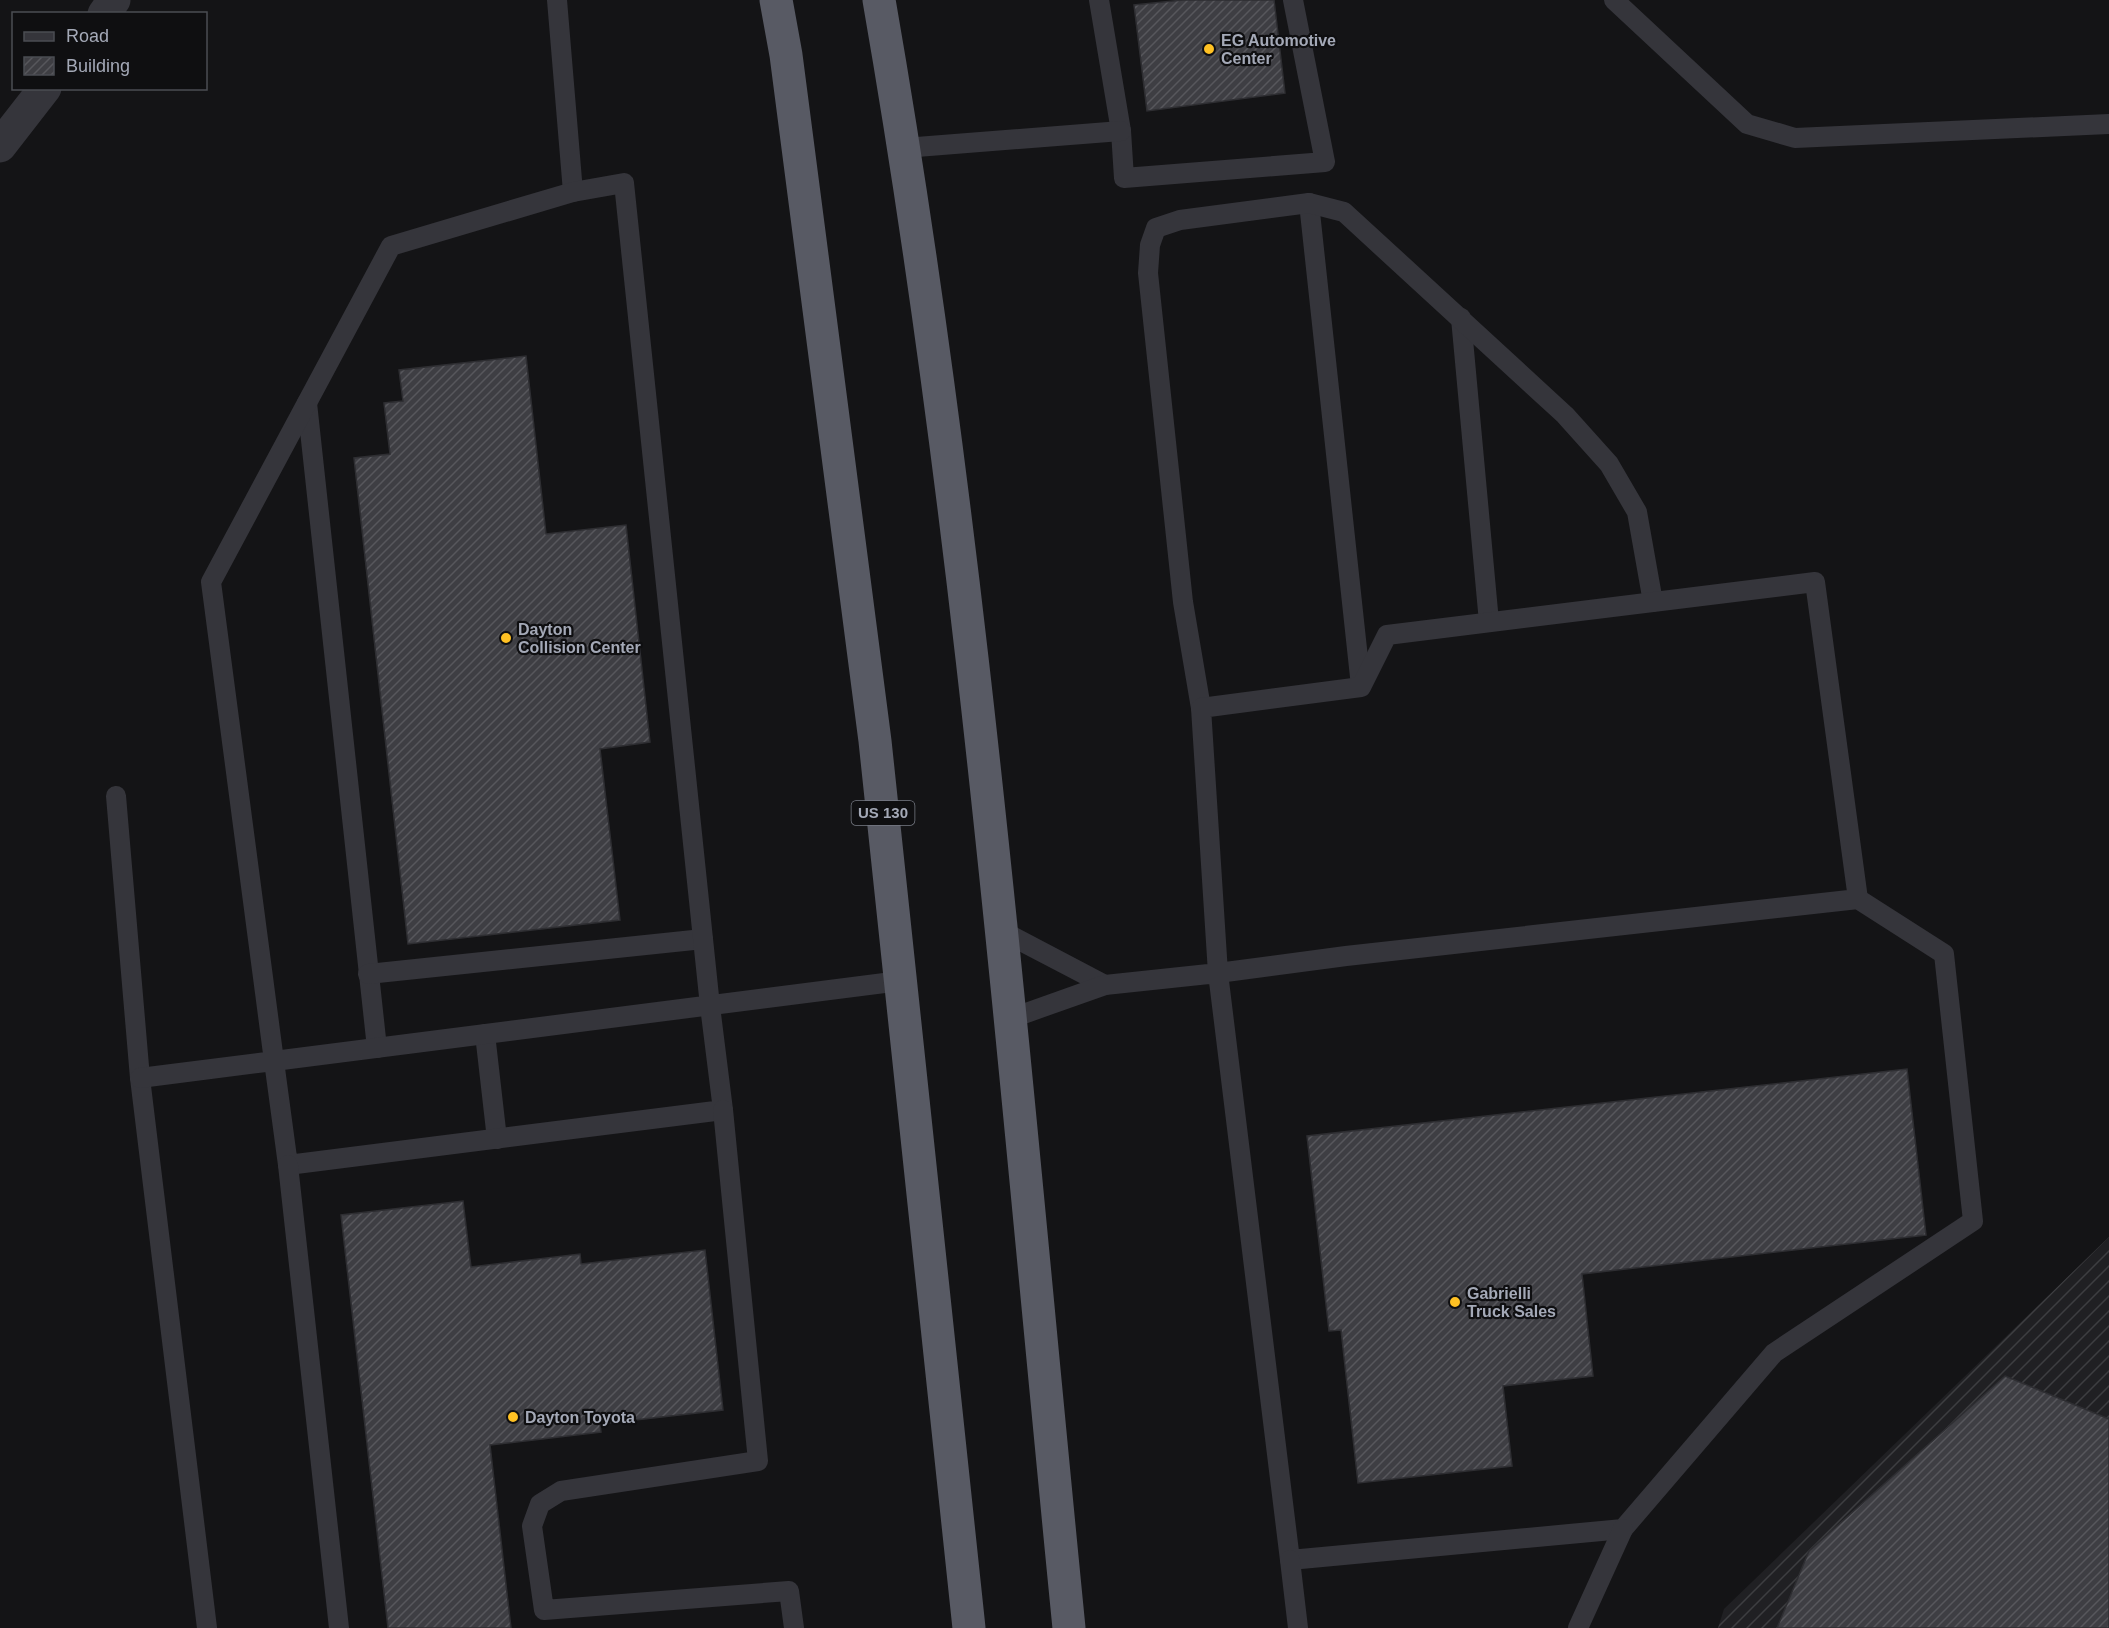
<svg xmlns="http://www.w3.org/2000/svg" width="2109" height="1628" font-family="Arial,sans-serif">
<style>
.industrial{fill:url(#industrial-furrows)}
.building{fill:url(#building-hatch);stroke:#2e2e32;stroke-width:1.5}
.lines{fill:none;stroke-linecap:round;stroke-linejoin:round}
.service{stroke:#35353b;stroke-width:20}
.minor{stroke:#35353b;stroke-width:33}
.trunk{stroke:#585a64;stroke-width:33}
.poi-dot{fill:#ffc123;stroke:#0f0f11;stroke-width:2}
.labels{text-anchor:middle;stroke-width:4.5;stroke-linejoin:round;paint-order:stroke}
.shield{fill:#0f0f11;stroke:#777b85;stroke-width:1.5}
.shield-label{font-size:15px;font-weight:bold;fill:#a4a9b7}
.poi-label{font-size:16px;font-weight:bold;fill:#a4a9b7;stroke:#0f0f11;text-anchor:start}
</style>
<defs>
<pattern id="industrial-furrows" width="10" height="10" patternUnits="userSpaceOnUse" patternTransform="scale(1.5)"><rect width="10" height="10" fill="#202023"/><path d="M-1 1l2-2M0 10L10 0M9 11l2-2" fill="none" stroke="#3d3e41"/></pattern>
<pattern id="building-hatch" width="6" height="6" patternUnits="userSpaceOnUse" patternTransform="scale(1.5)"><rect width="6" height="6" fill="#3e3e43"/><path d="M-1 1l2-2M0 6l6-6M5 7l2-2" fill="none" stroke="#57575c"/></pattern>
</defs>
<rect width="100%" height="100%" fill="#141416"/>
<path class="industrial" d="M 2109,1237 L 2109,1628 L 1718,1628 L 1724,1609 Z"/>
<g class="building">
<path d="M 1183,0 L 1274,0 L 1285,93 L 1147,111 L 1134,5 Z"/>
<path d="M 526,356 L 546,534 L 626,525 L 650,742 L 600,749 L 620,920 L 408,944 L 354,458 L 390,454 L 384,403 L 403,401 L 399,370 Z"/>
<path d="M 1907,1069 L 1926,1235 L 1582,1274 L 1593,1376 L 1503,1386 L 1512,1466 L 1358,1483 L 1341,1330 L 1329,1331 L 1307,1136 Z"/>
<path d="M 463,1201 L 471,1267 L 580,1254 L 581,1264 L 705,1250 L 723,1410 L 600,1424 L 601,1432 L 490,1445 L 511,1628 L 388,1628 L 341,1215 Z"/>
<path d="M 2005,1376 L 2109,1419 L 2109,1628 L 1777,1628 L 1809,1551 Z"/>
</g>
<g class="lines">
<g class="service">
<path d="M 557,0 L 573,192"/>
<path d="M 1099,0 L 1121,131 L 1124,178 L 1325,162 L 1293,0"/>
<path d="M 1614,0 L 1747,124 L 1795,138 L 2109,124"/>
<path d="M 904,148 L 1121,131"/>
<path d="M 1309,203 L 1361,686"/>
<path d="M 1461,318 L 1489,622"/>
<path d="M 307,403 L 377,1048"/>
<path d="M 1201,708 L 1183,602 L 1148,273 L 1150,245 L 1156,228 L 1180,220 L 1309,203 L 1344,212 L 1565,415 L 1609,464 L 1637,512 L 1653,602"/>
<path d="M 116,796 L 140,1078 L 207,1628"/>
<path d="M 1000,930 L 1105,985"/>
<path d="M 368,974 L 703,939"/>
<path d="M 1009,1019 L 1105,985 L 1218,973 L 1290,1560 L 1623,1529 L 1774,1353 L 1973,1221 L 1944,954 L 1858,899 L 1815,582 L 1387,635 L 1361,687 L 1201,708 L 1218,973 L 1346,956 L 1858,899"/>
<path d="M 485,1034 L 497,1139"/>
<path d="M 140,1078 L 274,1061 L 211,582 L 391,246 L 573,192 L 624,183 L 710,1006 L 723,1110 L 288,1165 L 274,1061 L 900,981"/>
<path d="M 723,1110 L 758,1461 L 561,1491 L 540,1504 L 532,1526 L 544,1610 L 789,1591 L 794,1628"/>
<path d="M 288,1165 L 339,1628"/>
<path d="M 1290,1560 L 1298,1628"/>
<path d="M 1578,1628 L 1623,1529"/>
</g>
<g class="minor">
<path d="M 104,14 L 114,0"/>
<path d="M 0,146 L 45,88"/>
</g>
<g class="trunk">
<path d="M 776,0 L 786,55 L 875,741 L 969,1628"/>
<path d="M 879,0 C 973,538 1015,1084 1069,1628"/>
</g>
</g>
<g class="poi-dot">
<circle cx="1209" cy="49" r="6"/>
<circle cx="506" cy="638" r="6"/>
<circle cx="1455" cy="1302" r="6"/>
<circle cx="513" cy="1417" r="6"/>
</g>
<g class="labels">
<rect class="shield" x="851.5" y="801" width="63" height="24" rx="4.5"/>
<g class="shield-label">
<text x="883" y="818">US 130</text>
</g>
<g class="poi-label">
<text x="1221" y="46">EG Automotive<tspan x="1221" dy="18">Center</tspan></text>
<text x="518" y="635">Dayton<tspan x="518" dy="18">Collision Center</tspan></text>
<text x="1467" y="1299">Gabrielli<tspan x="1467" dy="18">Truck Sales</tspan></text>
<text x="525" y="1423">Dayton Toyota</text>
</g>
</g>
<rect x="12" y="12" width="195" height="78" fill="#0f0f11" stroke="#4b4d53" stroke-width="1.5"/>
<rect x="24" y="32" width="30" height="9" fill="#35353b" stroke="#4b4d53" stroke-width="1.5"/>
<text x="66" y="42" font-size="18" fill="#a4a9b7">Road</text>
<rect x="24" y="57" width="30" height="18" fill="url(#building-hatch)" stroke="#4b4d53" stroke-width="1.5"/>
<text x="66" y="72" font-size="18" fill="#a4a9b7">Building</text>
</svg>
